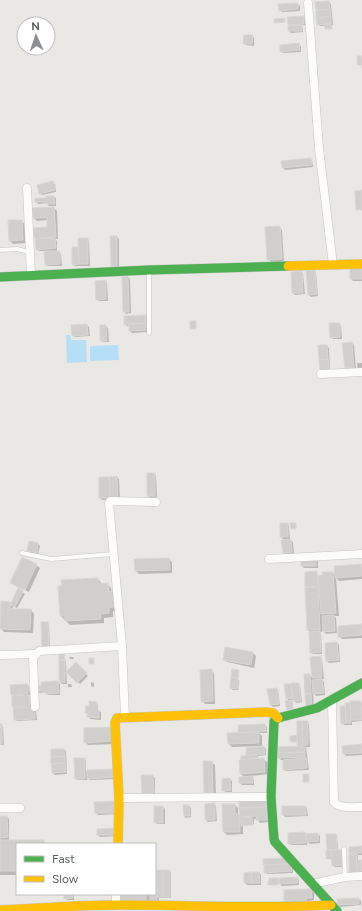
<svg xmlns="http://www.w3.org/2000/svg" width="362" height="911" font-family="Figtree,sans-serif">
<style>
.water{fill:#b6dff7}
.shadow{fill:#0003;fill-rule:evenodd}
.building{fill:#d1cfcd;stroke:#d9d7d3}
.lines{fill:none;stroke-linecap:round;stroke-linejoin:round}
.lane-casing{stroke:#c5c5c4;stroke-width:5}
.street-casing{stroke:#c5c5c4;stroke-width:9}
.fast-casing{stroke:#c7c7c7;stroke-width:10}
.slow-casing{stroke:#c7c7c7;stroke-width:10}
.lane{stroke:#fcfcfb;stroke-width:4}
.street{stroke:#fcfcfb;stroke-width:8}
.fast{stroke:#4caf50;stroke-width:9}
.slow{stroke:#ffc107;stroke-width:9}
</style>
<rect width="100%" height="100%" fill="#eae8e4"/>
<g class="water">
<path d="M 66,335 L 70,335 L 71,340 L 86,340 L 87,362 L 67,363 Z"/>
<path d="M 118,345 L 119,360 L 90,361 L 90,346 Z"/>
</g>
<g class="shadow">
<path d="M 329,2 L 331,4 L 333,25 L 332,25 L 332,29 L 326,29 L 325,26 L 320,26 L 318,24 Z"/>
<path d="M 298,4 L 300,6 L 300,11 L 282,12 L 280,10 Z"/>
<path d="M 303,17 L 305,19 L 306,25 L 300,25 L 303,28 L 303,32 L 291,33 L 289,31 L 291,27 L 289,24 Z"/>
<path d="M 252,36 L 254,38 L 254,46 L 246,45 L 244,43 Z"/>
<path d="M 299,45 L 301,46 L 301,52 L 283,53 L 281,51 Z"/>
<path d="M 310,159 L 312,160 L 313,167 L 285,170 L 283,168 L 282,161 Z"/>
<path d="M 53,183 L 55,184 L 56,192 L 42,195 L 40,193 Z"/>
<path d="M 54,197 L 56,198 L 56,206 L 49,206 L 47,203 L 38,204 L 36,202 Z"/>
<path d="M 54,208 L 57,211 L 58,239 L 55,239 L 57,241 L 57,252 L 61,254 L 62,266 L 48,266 L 46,265 L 45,251 L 39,251 L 37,249 L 38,240 L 35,237 L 49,228 L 48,220 L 37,221 L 34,218 Z"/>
<path d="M 21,221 L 25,224 L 26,243 L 13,244 L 10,241 Z"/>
<path d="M 279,227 L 282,230 L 284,262 L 271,262 L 268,259 Z"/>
<path d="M 117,237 L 119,239 L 119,270 L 114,270 Z"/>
<path d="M 87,239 L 89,241 L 90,266 L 75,266 L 73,264 L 73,248 L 79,248 Z"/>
<path d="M 362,269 L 362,281 L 353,281 L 351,279 Z"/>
<path d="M 314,271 L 316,273 L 318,296 L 311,297 L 309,295 Z"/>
<path d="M 301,272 L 303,274 L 305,294 L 295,295 L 293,293 Z"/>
<path d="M 128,277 L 130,279 L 131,313 L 126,314 L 124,312 Z"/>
<path d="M 105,281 L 107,283 L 108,301 L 99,301 L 97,299 Z"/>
<path d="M 146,316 L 148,318 L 148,332 L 132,333 L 130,331 L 130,326 L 127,326 L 125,324 Z"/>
<path d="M 339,324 L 341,326 L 342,339 L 333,339 L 331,337 Z"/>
<path d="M 87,325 L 89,327 L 90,336 L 75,337 L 73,335 Z"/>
<path d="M 106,326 L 108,328 L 109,342 L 103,342 L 101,340 Z"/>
<path d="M 352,343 L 354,345 L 356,369 L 347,370 L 345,368 Z"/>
<path d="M 327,346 L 329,348 L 330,372 L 323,372 Z"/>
<path d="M 357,363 L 362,363 L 362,373 L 358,371 Z"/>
<path d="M 154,474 L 156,476 L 157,497 L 150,498 L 148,496 Z"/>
<path d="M 117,477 L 119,479 L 120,499 L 102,500 L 100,498 Z"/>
<path d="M 288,524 L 289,526 L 290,540 L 293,542 L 294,554 L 286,554 L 284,552 L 284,540 L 281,537 Z"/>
<path d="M 30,542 L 38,544 L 40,546 L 38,554 L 31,553 L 29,551 Z"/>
<path d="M 169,559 L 172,562 L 172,573 L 139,574 L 136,571 Z"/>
<path d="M 316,559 L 318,561 L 318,568 L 304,568 L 302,566 Z"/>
<path d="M 36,565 L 40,568 L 29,592 L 15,586 L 12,583 Z"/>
<path d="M 362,565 L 362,579 L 339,581 L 336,578 L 339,616 L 334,616 L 336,618 L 337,633 L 326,634 L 322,630 L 322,632 L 320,632 L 321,634 L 322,654 L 313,654 L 311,652 L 310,632 L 308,630 L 308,589 L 306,587 L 316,572 L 318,577 L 324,576 L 324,573 L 333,573 L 336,575 Z"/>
<path d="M 98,579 L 102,584 L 107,584 L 111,588 L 112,593 L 118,611 L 113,611 L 113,617 L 104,618 L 104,623 L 70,625 L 61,616 ZM 107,587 L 109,587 L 109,597 Z"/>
<path d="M 18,590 L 25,594 L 17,608 L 13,606 L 12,610 L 31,610 L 34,614 L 33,633 L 4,632 L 0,628 L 10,603 L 11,604 Z"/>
<path d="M 47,623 L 49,625 L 50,648 L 43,649 Z"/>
<path d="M 362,625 L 362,638 L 342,639 L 339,636 Z"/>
<path d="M 337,643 L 339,645 L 340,662 L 329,663 L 327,661 L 326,644 Z"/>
<path d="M 226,648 L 253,653 L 256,656 L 254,668 L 227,662 L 224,659 Z"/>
<path d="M 64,654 L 66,663 L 67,684 L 62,684 L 60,682 Z"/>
<path d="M 69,657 L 73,657 L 74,659 L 70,659 Z"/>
<path d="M 320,657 L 322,659 L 324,679 L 322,679 L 324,682 L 325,695 L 316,696 L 313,692 L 314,709 L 309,709 L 310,675 L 313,678 Z"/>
<path d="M 76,664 L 88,676 L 80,684 L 67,672 Z"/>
<path d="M 211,670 L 214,673 L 215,704 L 205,704 L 202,701 Z"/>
<path d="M 238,671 L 238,680 L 239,681 L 238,690 L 233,690 L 231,688 Z"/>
<path d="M 58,682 L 60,684 L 60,695 L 48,695 L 46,692 L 39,693 L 37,691 L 42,686 Z"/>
<path d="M 91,682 L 94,683 L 94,687 L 91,686 Z"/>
<path d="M 68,684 L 71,684 L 72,687 L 68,687 Z"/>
<path d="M 298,684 L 300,686 L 302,702 L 296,703 L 294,700 L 289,701 L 287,699 L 285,685 Z"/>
<path d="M 27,685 L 29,687 L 30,695 L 28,695 L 30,698 L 31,708 L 36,710 L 37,720 L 17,721 L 15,719 L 13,697 L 14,697 L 12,694 Z"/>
<path d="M 276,689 L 278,690 L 280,706 L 273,707 L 271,705 L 268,690 Z"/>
<path d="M 360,702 L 362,703 L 362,721 L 352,722 L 352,725 L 344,725 L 342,723 L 341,707 L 346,707 L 346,704 Z"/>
<path d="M 96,703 L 98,705 L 98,710 L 101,712 L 101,720 L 90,719 L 86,713 L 89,707 Z"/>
<path d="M 307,722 L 309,724 L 310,747 L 306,747 L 309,770 L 286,771 L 284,769 L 284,760 L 281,760 L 279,758 L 279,748 L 298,747 L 298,742 Z"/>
<path d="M 0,725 L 3,727 L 4,745 L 0,745 Z"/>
<path d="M 265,725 L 267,727 L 267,733 L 259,733 L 262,736 L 262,746 L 232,747 L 229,744 L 241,734 Z"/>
<path d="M 115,731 L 116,744 L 88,745 L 85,742 Z"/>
<path d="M 362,745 L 362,755 L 346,756 L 344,754 Z"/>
<path d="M 264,747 L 266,749 L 266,755 L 258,756 L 258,759 L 263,759 L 267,762 L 268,774 L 251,776 L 254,779 L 254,785 L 242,785 L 240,783 L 245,778 L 241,774 L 240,761 L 247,756 L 247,748 Z"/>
<path d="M 64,750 L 66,751 L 67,774 L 55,775 L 53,773 Z"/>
<path d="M 84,759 L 86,761 L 86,771 L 115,770 L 118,779 L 90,780 L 87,777 L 87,780 L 78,780 L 76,779 Z"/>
<path d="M 211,762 L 215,765 L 216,796 L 209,796 L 205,793 Z"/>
<path d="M 153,776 L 155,778 L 155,795 L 145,795 L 143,793 Z"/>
<path d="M 230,779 L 232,781 L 232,792 L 225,792 L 223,790 Z"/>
<path d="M 265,799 L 269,822 L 260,823 L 257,819 L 254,819 L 254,824 L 243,824 L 243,827 L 254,826 L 243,827 L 243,834 L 227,835 L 224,832 L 235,805 L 238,808 L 238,815 Z"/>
<path d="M 95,803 L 119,814 L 98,815 L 96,813 Z"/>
<path d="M 214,804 L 216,806 L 217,821 L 208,822 L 206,820 Z"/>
<path d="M 189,806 L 191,808 L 191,817 L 186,818 L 184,816 Z"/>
<path d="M 163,807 L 165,809 L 165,824 L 157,824 L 155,822 Z"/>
<path d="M 306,807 L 307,809 L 308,816 L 285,817 L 283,815 Z"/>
<path d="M 0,817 L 7,817 L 9,819 L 9,841 L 43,841 L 47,844 L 17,844 L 17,875 L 0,875 L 0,841 L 2,841 L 0,839 Z"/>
<path d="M 116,829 L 118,836 L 100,837 L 98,835 Z"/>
<path d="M 305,833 L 307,835 L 318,834 L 320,836 L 320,843 L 310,844 L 307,841 L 307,845 L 291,845 L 289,843 Z"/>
<path d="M 336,835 L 337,836 L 338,851 L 342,851 L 344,853 L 345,867 L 335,867 L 333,865 L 333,859 L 327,859 L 327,852 L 329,851 L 328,850 Z"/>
<path d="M 362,847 L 362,855 L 358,855 L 358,861 L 362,861 L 350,875 L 350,848 Z"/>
<path d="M 264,860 L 286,861 L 287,865 L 293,867 L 293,873 L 267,874 L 265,872 Z"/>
<path d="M 155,871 L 169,871 L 171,873 L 171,898 L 159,898 L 159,904 L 121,894 L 155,894 Z"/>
<path d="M 259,873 L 261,875 L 261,885 L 247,885 L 245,883 L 245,874 Z"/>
<path d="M 297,878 L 299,880 L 299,885 L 282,886 L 278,882 L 278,885 L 269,885 L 269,882 L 277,879 L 280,882 Z"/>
<path d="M 311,890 L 314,893 L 314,900 L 309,901 L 309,905 L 288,903 L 285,900 Z"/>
<path d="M 65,894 L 74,894 L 74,900 L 67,900 L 65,898 Z"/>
<path d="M 359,899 L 361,901 L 361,905 L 340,907 L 338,905 Z"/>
</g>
<g class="building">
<path d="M 329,1 L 330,9 L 316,10 L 315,2 Z"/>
<path d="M 298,3 L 298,9 L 279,11 L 278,4 Z"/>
<path d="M 330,9 L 331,16 L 316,18 L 316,10 Z"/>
<path d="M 304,16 L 304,24 L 288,25 L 287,17 Z"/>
<path d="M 331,16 L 331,24 L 317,25 L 316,18 Z"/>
<path d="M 285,18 L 285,22 L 274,23 L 274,19 Z"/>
<path d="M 324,24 L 331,24 L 332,29 L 325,29 Z"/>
<path d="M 302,25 L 302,31 L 288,31 L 288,26 Z"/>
<path d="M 244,35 L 253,35 L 252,44 L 243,44 Z"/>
<path d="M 299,43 L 300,50 L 280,52 L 280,45 Z"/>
<path d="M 357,56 L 362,56 L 362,68 L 362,65 L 357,65 Z"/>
<path d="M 311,158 L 312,165 L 282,168 L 281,161 Z"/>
<path d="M 53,181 L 55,190 L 39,194 L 37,185 Z"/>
<path d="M 362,190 L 362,210 L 356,210 L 355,191 Z"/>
<path d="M 46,196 L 54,196 L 55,204 L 46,204 L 46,202 L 35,202 L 35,198 L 46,198 Z"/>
<path d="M 54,207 L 56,237 L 34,238 L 33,228 L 47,227 L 47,218 L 33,218 L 32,208 Z"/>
<path d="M 8,220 L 22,220 L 23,240 L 9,241 Z"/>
<path d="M 280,226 L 282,259 L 267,260 L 265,227 Z"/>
<path d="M 110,236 L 117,236 L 117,268 L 111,268 Z"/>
<path d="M 55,238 L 56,248 L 36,250 L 35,239 Z"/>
<path d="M 78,238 L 88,238 L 88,264 L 79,264 Z"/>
<path d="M 72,247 L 78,247 L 79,264 L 72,265 Z"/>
<path d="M 44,251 L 60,251 L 60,264 L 45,265 Z"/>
<rect x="350" y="268" width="12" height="11"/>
<path d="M 315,270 L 317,294 L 308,295 L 306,271 Z"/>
<path d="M 302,271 L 303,293 L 292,293 L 291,272 Z"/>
<path d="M 128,276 L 129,312 L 123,312 L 122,277 Z"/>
<path d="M 106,280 L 106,299 L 96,300 L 95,281 Z"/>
<path d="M 146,315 L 146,323 L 124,325 L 124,316 Z"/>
<rect x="190" y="321" width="6" height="8"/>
<path d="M 146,323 L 147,330 L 129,331 L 129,324 Z"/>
<path d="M 329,323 L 340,323 L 340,337 L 330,338 Z"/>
<path d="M 87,324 L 88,335 L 72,336 L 71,325 Z"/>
<path d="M 100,325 L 106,325 L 107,341 L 100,341 Z"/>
<path d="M 352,342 L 354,368 L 345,368 L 342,343 Z"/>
<path d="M 318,345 L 327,345 L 328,359 L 319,360 Z"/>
<path d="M 328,359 L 329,370 L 320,371 L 319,360 Z"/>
<rect x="147" y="473" width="8" height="23"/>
<path d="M 117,476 L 118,497 L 110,498 L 109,477 Z"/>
<path d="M 99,477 L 109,477 L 110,498 L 99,498 Z"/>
<rect x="280" y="523" width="8" height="14"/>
<path d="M 290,523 L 296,523 L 296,529 L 291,529 Z"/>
<path d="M 291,539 L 292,552 L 283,553 L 281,540 Z"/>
<path d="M 29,541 L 38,543 L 37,553 L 27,551 Z"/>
<path d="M 22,557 L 37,564 L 25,590 L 10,583 Z"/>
<path d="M 169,558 L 170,570 L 135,571 L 134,559 Z"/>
<rect x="301" y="558" width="15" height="8"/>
<path d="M 362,564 L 362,576 L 335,578 L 334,566 Z"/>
<path d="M 317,571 L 318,586 L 305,587 L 305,572 Z"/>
<path d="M 322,572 L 333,572 L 336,613 L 321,614 L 318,576 L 323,575 Z"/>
<path d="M 98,578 L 99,584 L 108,583 L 108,592 L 114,591 L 115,607 L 109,607 L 109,613 L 100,614 L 101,619 L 65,621 L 65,616 L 60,616 L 58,586 L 62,586 L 61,580 Z"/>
<path d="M 318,587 L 320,630 L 307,630 L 305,588 Z"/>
<path d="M 18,588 L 23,591 L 15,607 L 10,605 Z"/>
<path d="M 1,601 L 10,602 L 10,609 L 31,609 L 30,630 L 0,629 Z"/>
<path d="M 334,615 L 335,631 L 323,632 L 322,616 Z"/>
<path d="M 41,622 L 48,622 L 49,649 L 42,649 Z"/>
<path d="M 362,624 L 362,635 L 338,637 L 338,626 Z"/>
<path d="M 320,631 L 321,652 L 310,653 L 309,632 Z"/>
<path d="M 337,642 L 339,660 L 326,661 L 325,643 Z"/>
<path d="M 225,647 L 253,652 L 251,665 L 223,660 Z"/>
<path d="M 59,653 L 64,653 L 65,660 L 59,660 Z"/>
<path d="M 321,656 L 322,678 L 312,678 L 310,657 Z"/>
<rect x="89" y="658" width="5" height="6"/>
<rect x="59" y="660" width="6" height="22"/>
<path d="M 76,662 L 87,673 L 77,683 L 66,672 Z"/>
<path d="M 212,669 L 213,701 L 201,702 L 200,670 Z"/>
<path d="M 232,669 L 239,670 L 238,678 L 231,677 Z"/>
<path d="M 304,674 L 310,674 L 311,694 L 305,694 Z"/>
<path d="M 231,677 L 238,678 L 237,689 L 230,688 Z"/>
<path d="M 322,679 L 324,693 L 313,694 L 312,680 Z"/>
<path d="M 58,681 L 59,693 L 45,694 L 45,691 L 36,691 L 36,686 L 41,686 L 41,682 Z"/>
<path d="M 291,683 L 299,683 L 301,701 L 293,701 Z"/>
<path d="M 28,684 L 28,694 L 11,695 L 10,685 Z"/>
<path d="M 284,684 L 291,684 L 293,698 L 286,699 Z"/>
<path d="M 277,688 L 279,704 L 270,705 L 267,689 Z"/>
<path d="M 305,694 L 311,694 L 312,707 L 306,708 Z"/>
<path d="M 29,695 L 30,706 L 12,707 L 12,696 Z"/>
<path d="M 292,700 L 293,709 L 287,710 L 285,701 Z"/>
<path d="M 89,701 L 97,702 L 97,709 L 99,710 L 99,718 L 87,717 L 87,713 L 85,713 L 86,706 L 89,706 Z"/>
<path d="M 350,701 L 361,701 L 362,720 L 351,720 Z"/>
<path d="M 345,703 L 350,703 L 351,723 L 346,723 Z"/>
<path d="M 340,706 L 345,706 L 346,723 L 341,724 Z"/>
<path d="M 35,707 L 35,719 L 14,720 L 13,708 Z"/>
<path d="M 297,721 L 302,721 L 303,745 L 297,745 Z"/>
<path d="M 302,721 L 308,721 L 308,745 L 303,745 Z"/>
<rect x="0" y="724" width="2" height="20"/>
<path d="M 265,724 L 266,731 L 238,733 L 238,725 Z"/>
<path d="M 113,727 L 113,741 L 84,743 L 84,728 Z"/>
<path d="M 259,732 L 259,743 L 228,744 L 227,733 Z"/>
<path d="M 297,735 L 297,742 L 290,742 L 290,736 Z"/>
<path d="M 362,744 L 362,753 L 343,754 L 342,746 Z"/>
<path d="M 264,746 L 265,754 L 246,755 L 246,748 Z"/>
<path d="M 305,746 L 305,752 L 278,753 L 278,747 Z"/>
<path d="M 51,749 L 64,749 L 65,756 L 51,757 Z"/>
<path d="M 305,752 L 305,757 L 278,758 L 278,753 Z"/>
<path d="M 257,754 L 257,758 L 241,760 L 241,756 Z"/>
<path d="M 65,756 L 65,763 L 51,764 L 51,757 Z"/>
<path d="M 74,758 L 85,758 L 85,779 L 75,779 Z"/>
<path d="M 264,758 L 265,772 L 240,774 L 239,760 Z"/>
<path d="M 307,758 L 307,768 L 283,770 L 283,760 Z"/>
<path d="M 203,761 L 212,761 L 213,793 L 204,793 Z"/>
<path d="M 65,763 L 66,772 L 52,773 L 51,764 Z"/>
<path d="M 116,769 L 116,777 L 87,779 L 87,770 Z"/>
<rect x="303" y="774" width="6" height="8"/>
<path d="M 141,775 L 153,775 L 154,793 L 142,794 Z"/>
<path d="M 253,776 L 253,783 L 239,783 L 239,777 Z"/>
<path d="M 230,778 L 231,790 L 222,791 L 222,779 Z"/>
<path d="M 266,798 L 266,807 L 239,808 L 239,799 Z"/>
<path d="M 117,801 L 118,813 L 95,813 L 94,802 Z"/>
<path d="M 215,803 L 215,820 L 205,820 L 205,804 Z"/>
<path d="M 222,804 L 235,804 L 235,814 L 240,814 L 240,832 L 223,832 Z"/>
<path d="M 183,805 L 189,805 L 190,816 L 184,816 Z"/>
<rect x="154" y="806" width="9" height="17"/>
<rect x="282" y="806" width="24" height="9"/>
<path d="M 266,807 L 267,820 L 256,820 L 256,816 L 240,817 L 239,808 Z"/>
<path d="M 0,816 L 7,816 L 8,837 L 0,838 Z"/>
<path d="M 252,817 L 253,825 L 241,826 L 241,818 Z"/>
<path d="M 117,828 L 117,835 L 97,835 L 97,829 Z"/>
<path d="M 305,832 L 306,843 L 288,844 L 288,833 Z"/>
<path d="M 318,833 L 319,841 L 307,842 L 306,834 Z"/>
<path d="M 326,834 L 336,834 L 337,850 L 327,850 Z"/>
<path d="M 0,840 L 44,840 L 44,844 L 17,844 L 17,871 L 0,871 Z"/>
<path d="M 362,846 L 362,853 L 349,853 L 349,847 Z"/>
<path d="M 331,850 L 342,850 L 343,865 L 332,866 Z"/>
<path d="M 331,850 L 332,859 L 326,859 L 326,851 Z"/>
<rect x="349" y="854" width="8" height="21"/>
<path d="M 285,858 L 285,864 L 263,865 L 263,859 Z"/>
<rect x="357" y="860" width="5" height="15"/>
<path d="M 291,864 L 292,871 L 264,873 L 264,865 Z"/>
<path d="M 155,870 L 157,870 L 157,903 L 150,903 L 150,894 L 155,894 Z"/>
<rect x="157" y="870" width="6" height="27"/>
<rect x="163" y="870" width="7" height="27"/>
<path d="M 251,872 L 259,872 L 260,883 L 252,883 Z"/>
<path d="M 251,872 L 252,883 L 244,883 L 244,873 Z"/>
<path d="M 298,877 L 298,883 L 279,884 L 279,878 Z"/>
<path d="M 269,878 L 278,878 L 278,885 L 268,885 L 268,881 L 269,881 Z"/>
<path d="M 311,889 L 312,898 L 306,898 L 306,902 L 297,902 L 297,900 L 284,901 L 284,890 Z"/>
<path d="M 64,894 L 73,894 L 73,898 L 64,899 Z"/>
<path d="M 120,894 L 146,894 L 146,902 L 120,901 Z"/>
<path d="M 359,898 L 359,904 L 337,905 L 337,899 Z"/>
</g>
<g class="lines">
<defs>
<g id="lane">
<path d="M 0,250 L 17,249 L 29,252"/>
<path d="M 149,270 L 149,333"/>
<path d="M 22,553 L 51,559 L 113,554"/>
<path d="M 344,849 L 345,877"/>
</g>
<g id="street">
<path d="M 308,3 L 319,148 L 333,265"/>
<path d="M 27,188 L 31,275"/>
<path d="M 321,374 L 362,372"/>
<path d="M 269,559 L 362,554"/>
<path d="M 0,655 L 36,654"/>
<path d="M 332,700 L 334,802 C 339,809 354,807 362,807"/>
<path d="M 35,707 L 33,658 L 39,651 L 122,646"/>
<path d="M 125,717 L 122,646 L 109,503 L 110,501 L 156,502"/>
<path d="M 119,798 L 271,797"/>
<path d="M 0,808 L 20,808"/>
<path d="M 312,884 L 345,877 L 362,876"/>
<path d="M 116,905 L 116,894"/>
</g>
<g id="fast">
<path d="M 0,277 L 149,270 L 288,266"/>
<path d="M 337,911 L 275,842 L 274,839 L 271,797 L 274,721 L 278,718 L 317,708 L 362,683"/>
</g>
<g id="slow">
<path d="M 288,266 L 362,264"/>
<path d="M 118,844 L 119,798 L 115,723 L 117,718 L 266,712 L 273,713 L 278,718"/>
<path d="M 0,910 C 40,908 81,905 121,905 C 191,905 261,909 331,905"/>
</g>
</defs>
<use href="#lane" class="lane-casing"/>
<use href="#street" class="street-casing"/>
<use href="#fast" class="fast-casing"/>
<use href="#slow" class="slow-casing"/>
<use href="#lane" class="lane"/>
<use href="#street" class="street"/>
<use href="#fast" class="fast"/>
<use href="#slow" class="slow"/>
</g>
<rect x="16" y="843" width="140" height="52" fill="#ffffff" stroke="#bdbfc0"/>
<rect x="24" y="856" width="20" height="6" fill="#4caf50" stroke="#bdbfc0"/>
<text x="52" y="863" font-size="12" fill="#5a5e62">Fast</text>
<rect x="24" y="876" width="20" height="6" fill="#ffc107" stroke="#bdbfc0"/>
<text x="52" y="883" font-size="12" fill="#5a5e62">Slow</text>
<g transform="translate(36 36) rotate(357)"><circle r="19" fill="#ffffff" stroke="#bdbfc0"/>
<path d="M0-3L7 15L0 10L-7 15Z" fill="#8c8e90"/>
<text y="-6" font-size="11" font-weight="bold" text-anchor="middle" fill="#5a5e62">N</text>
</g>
</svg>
